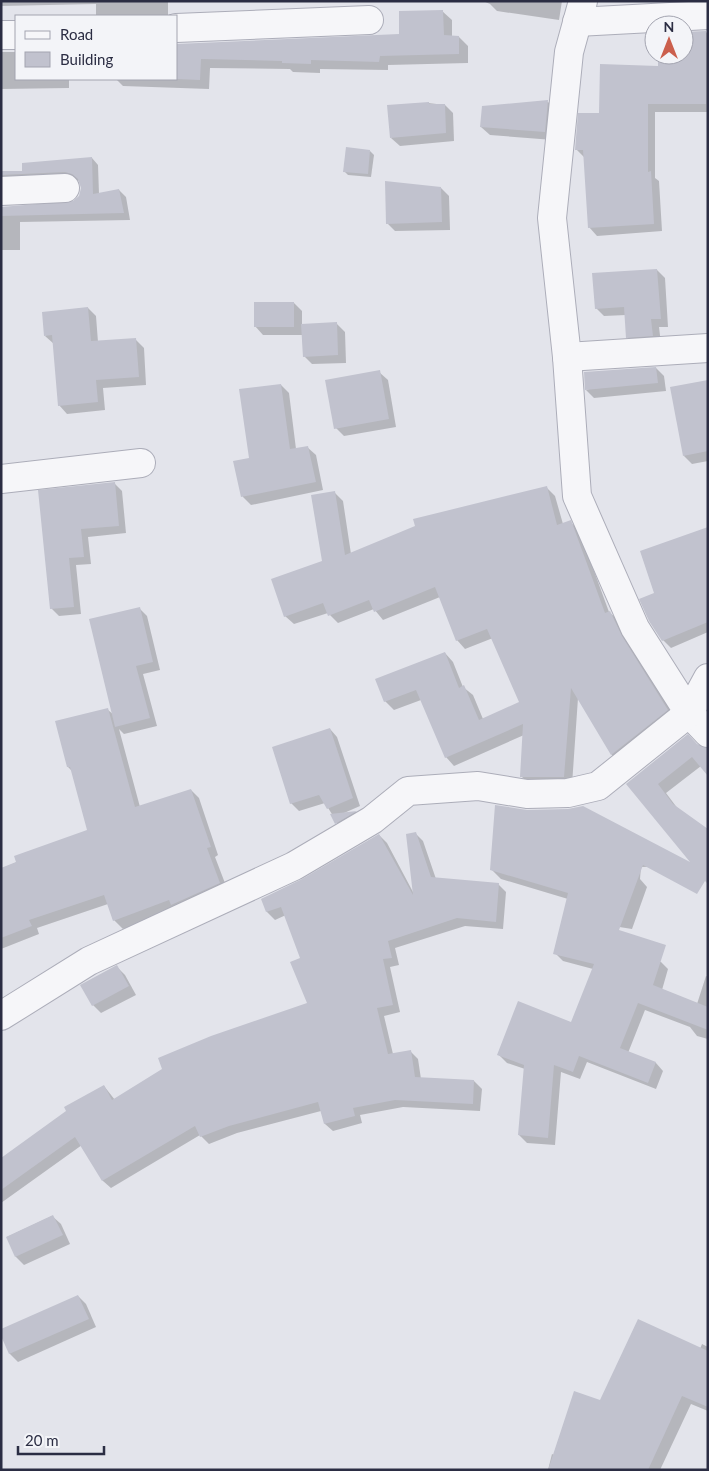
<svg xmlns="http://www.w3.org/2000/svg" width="709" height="1471" font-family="Lato,sans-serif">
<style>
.shadow{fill:#0003}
.building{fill:#c1c2ce}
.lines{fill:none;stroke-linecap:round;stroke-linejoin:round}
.minor-casing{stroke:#acadb9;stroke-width:30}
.minor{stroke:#f6f6f9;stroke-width:28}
</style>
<rect width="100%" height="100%" fill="#e3e4eb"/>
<g class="shadow">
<path d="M 1,1 L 168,1 L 168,16 L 96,16 L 96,4 L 1,6 Z"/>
<path d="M 483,1 L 562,1 L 559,20 L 497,11 L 490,4 Z"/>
<path d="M 442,11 L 452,20 L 452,37 L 459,37 L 468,46 L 468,63 L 388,65 L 388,70 L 320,69 L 320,73 L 293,72 L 290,69 L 210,68 L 209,89 L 123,86 L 116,79 L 176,79 L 176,45 L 401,35 Z"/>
<path d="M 706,32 L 708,34 L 708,112 L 655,112 L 655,178 L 659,181 L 662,231 L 597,236 L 589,227 L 585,158 L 576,149 L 600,115 L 660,67 L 660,55 L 684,55 L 684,33 Z"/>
<path d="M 1,52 L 16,52 L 16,79 L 69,79 L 69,88 L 1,89 Z"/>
<path d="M 548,102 L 556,110 L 553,140 L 490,135 L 481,127 L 483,107 Z"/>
<path d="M 428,103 L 445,105 L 453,113 L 454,141 L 400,146 L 391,138 Z"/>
<path d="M 370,151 L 374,155 L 371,177 L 348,175 L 344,171 Z"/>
<path d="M 92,158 L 98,165 L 99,194 L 119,190 L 126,197 L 130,220 L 20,222 L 20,250 L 1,250 L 1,208 L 74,202 L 80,196 L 82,188 L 80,181 L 72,179 L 1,184 L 1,172 L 24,172 Z"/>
<path d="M 441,188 L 449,196 L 450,230 L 395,231 L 387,223 Z"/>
<path d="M 657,270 L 665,278 L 668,327 L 659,327 L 661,344 L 635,345 L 627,337 L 626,315 L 604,316 L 596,308 Z"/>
<path d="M 294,303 L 302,311 L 302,325 L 336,323 L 345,332 L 346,363 L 312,364 L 304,356 L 303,335 L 263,335 L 255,326 Z"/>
<path d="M 88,308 L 96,316 L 98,342 L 136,340 L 144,348 L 146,385 L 103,388 L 105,410 L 67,414 L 59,405 L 54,344 L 45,336 Z"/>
<path d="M 656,368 L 664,376 L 666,391 L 594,398 L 586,390 Z"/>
<path d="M 379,372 L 388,380 L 396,427 L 344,436 L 336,428 Z"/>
<path d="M 708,381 L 708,461 L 692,464 L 684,456 Z"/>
<path d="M 281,385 L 289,393 L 296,449 L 307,447 L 316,455 L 323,490 L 251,505 L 243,497 L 235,462 L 250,459 Z"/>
<path d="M 114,483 L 122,491 L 126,533 L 88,537 L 91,564 L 76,565 L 81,614 L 59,616 L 51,608 L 40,492 Z"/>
<path d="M 547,488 L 555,496 L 563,524 L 570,522 L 579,530 L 609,612 L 618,620 L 630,646 L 676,718 L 620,763 L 612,755 L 578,698 L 572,785 L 530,785 L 522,777 L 524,735 L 454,766 L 446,757 L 421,700 L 394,710 L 385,701 L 445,653 L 453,662 L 463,687 L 473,695 L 483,719 L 521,703 L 493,638 L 465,649 L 457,640 L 440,597 L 383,620 L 374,609 L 338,623 L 328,613 L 294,624 L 285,616 L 323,562 L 334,492 L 343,501 L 351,554 Z"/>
<path d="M 708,536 L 708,632 L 671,648 L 663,640 L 656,593 Z"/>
<path d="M 139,608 L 147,616 L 160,670 L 143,674 L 157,726 L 124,734 L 119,729 L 140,807 L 191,790 L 199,798 L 218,855 L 215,857 L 228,891 L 123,929 L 114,920 L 108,904 L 37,928 L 39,934 L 1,949 L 1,869 L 89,831 L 72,771 L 68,767 L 108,710 L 114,715 Z"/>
<path d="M 330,729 L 337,737 L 360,806 L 344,813 L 357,812 L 360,815 L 340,827 L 325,803 L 299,811 L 291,803 Z"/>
<path d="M 703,749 L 701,766 L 666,793 L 678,809 L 628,784 Z"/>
<path d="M 527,811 L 686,866 L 641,867 L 640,879 L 647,887 L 632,929 L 575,920 L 568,899 L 501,879 L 492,870 Z"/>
<path d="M 415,833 L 423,841 L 436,879 L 498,884 L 506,892 L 503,929 L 465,926 L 395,948 L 399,965 L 390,967 L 400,1012 L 384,1016 L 393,1054 L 410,1051 L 418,1059 L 421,1079 L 474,1081 L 482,1089 L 480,1111 L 403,1107 L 360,1115 L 362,1123 L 333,1131 L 325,1124 L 321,1111 L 237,1133 L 209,1144 L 200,1135 L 111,1188 L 103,1181 L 82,1145 L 1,1203 L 1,1159 L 104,1086 L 115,1100 L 309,1004 L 302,959 L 286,915 L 275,920 L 267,912 L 262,899 L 303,881 L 379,835 L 387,843 L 413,892 Z"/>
<path d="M 561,930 L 661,962 L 668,969 L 662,990 L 697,1004 L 706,976 L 708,977 L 708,1039 L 697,1036 L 690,1027 L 645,1010 L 628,1053 L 656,1063 L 663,1071 L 656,1089 L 587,1062 L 580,1079 L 561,1072 L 555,1145 L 527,1143 L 519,1135 L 525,1069 L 507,1063 L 499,1055 L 572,1023 L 593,969 L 563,961 L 555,953 Z"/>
<path d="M 117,967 L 125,975 L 136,995 L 101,1013 L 93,1005 Z"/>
<path d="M 52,1216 L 61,1224 L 70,1244 L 24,1265 L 16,1257 L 7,1237 Z"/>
<path d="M 78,1296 L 86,1304 L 96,1327 L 18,1362 L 10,1354 L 1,1333 Z"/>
<path d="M 702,1344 L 708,1347 L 708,1411 L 691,1404 L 660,1470 L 548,1470 L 552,1454 L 554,1455 L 601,1402 L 700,1349 Z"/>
</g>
<g class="building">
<path d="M 443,10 L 444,35 L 459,36 L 459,54 L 380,56 L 379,62 L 311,60 L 311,64 L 282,63 L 282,61 L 201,59 L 200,80 L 176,79 L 176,44 L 399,34 L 399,11 Z"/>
<path d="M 706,31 L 706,104 L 648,104 L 648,172 L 651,171 L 654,224 L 588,228 L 583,150 L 575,150 L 578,113 L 599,113 L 600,64 L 658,66 L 658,55 L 684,55 L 684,32 Z"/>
<path d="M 548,100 L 545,132 L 480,127 L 482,106 Z"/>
<path d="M 429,102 L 429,104 L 445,104 L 446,133 L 390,138 L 387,105 Z"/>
<path d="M 346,147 L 370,150 L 368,174 L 343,172 Z"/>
<path d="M 92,157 L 93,194 L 119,189 L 124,213 L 1,216 L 1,207 L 73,201 L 79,196 L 81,188 L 78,179 L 72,174 L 65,172 L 1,175 L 1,171 L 22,171 L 22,163 Z"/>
<path d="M 385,181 L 441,187 L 442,222 L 386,224 Z"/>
<path d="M 657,269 L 661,319 L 651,319 L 653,336 L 626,338 L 624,307 L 595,309 L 592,273 Z"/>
<rect x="254" y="302" width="40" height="25"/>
<path d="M 88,307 L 91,341 L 136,338 L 139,377 L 96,380 L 98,402 L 58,406 L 52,335 L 44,336 L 42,312 Z"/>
<path d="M 337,322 L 338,355 L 303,357 L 301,324 Z"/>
<path d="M 656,367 L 658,383 L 585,390 L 584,372 Z"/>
<path d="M 380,370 L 389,419 L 334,429 L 325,380 Z"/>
<path d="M 708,380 L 708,451 L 683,456 L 670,387 Z"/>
<path d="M 281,384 L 290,449 L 308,446 L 316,482 L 241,497 L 233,461 L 249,458 L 239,389 Z"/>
<path d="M 115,482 L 119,526 L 81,529 L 84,557 L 69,558 L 74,607 L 50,609 L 38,490 Z"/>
<path d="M 547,486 L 557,525 L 571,520 L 605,613 L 610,611 L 622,636 L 668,710 L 611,755 L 571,688 L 564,777 L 520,777 L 523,724 L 445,758 L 416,690 L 384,702 L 375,679 L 445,652 L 459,688 L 464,685 L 479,720 L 519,702 L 487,629 L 456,641 L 435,587 L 374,612 L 369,600 L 328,616 L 323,603 L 284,617 L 271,579 L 322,561 L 311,495 L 335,491 L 345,555 L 415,526 L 413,519 Z"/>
<path d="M 708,527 L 708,622 L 662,641 L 649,621 L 639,599 L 654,593 L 640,551 Z"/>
<path d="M 140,607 L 153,662 L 136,666 L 150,718 L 115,727 L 89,619 Z"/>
<path d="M 108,708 L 135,807 L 191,789 L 211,847 L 207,848 L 220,883 L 171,905 L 169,900 L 113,921 L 104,895 L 29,920 L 32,926 L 1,938 L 1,868 L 16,862 L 14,856 L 87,830 L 70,767 L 67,767 L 55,721 Z"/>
<path d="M 330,728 L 353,798 L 327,809 L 319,795 L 290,804 L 272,747 Z"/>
<path d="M 688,734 L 697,744 L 708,748 L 708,776 L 692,757 L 658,784 L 673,804 L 708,829 L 708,884 L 705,881 L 697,894 L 643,865 L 619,930 L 666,945 L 653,985 L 708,1007 L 708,1030 L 638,1003 L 620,1048 L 656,1062 L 648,1083 L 579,1056 L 573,1072 L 554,1065 L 548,1138 L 518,1135 L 524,1065 L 497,1055 L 518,1001 L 571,1022 L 594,964 L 553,954 L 568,893 L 490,870 L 495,805 L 527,810 L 568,809 L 583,806 L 690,862 L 626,784 Z"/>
<path d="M 357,811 L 335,824 L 330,814 Z"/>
<path d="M 416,832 L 431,877 L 499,883 L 496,922 L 457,918 L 388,941 L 392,958 L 383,959 L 393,1005 L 377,1008 L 388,1054 L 411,1050 L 415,1077 L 474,1080 L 473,1104 L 395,1100 L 353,1108 L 355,1116 L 324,1124 L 318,1102 L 229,1126 L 200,1137 L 195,1126 L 102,1181 L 75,1137 L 1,1190 L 1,1158 L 66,1111 L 64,1107 L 104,1085 L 112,1100 L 162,1069 L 158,1058 L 211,1036 L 307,1003 L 290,962 L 300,958 L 281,907 L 266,912 L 261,899 L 302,879 L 379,834 L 413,895 L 406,834 Z"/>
<path d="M 117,965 L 129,986 L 92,1006 L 80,985 Z"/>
<path d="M 53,1215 L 63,1235 L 15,1257 L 6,1237 Z"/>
<path d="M 78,1295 L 89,1319 L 9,1354 L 1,1336 L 1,1329 Z"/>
<path d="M 638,1319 L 708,1351 L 708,1407 L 682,1396 L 648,1470 L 548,1470 L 574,1391 L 600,1400 Z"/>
</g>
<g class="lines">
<defs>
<g id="minor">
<path d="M 583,1 L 569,52 L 552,218 L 567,357 L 577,496 L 635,628 L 689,713 L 708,733"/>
<path d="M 577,22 L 708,15"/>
<path d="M 176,28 L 369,20"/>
<path d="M 1,35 L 16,35"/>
<path d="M 1,191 L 65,188"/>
<path d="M 567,357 L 708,348"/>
<path d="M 1,479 L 141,463"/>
<path d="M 1,1016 L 89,961 L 294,866 L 372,820 L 408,791 L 478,786 L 527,794 L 568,793 L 598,786 L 689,713 L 708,678"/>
</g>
</defs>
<use href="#minor" class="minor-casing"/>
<use href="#minor" class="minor"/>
</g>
<rect width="709" height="1471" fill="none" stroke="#2b2d43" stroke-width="5"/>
<rect x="15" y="15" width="162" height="65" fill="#f3f4f8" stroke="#a3a4b0"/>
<rect x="25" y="31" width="25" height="8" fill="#f6f6f9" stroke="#a3a4b0"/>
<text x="60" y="40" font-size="15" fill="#2b2d43">Road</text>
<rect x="25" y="52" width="25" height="15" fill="#c1c2ce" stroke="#a3a4b0"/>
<text x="60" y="65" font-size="15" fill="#2b2d43">Building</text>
<g transform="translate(669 40)"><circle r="24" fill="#f3f4f8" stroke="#a3a4b0"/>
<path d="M0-4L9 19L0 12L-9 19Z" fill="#cb5f4d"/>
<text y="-8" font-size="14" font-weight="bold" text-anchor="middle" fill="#2b2d43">N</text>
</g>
<path d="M18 1446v8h86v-8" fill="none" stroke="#2b2d43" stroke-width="2.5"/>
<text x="25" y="1446" font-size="15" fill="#2b2d43" stroke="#f3f4f8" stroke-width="4" paint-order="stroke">20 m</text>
</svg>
